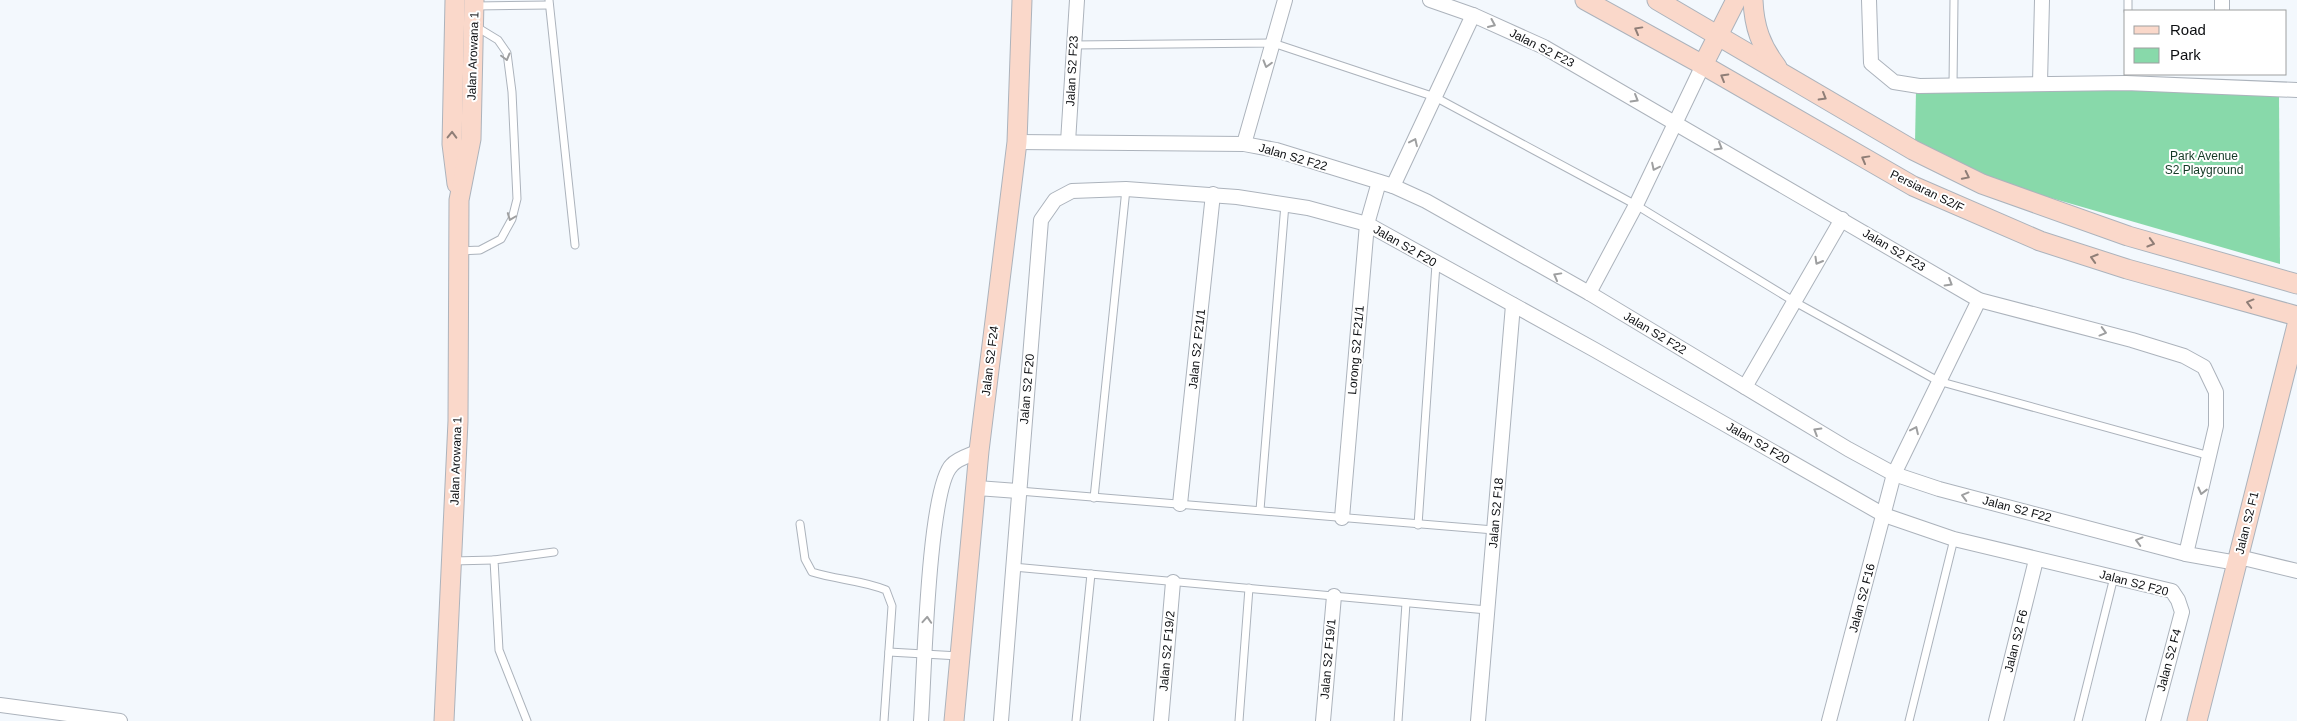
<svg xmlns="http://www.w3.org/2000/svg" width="2297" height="721" font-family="Arial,sans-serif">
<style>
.park{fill:#88d9aa}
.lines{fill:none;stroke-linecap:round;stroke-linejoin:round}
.lane-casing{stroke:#acb3bc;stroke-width:9}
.street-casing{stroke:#acb3bc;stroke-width:16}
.secondary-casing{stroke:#acb3bc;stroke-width:21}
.lane{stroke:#fff;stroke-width:7}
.street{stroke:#fff;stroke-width:14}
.secondary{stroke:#fad8ca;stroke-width:19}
.oneway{stroke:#9e9fa0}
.oneway2{stroke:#8f7e77}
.labels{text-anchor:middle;stroke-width:4;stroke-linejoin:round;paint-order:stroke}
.street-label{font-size:12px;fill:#0d0f12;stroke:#fff}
.park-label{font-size:12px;fill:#133925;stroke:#fff}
</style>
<rect width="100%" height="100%" fill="#f3f8fd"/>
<path class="park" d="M 2132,84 L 2279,91 L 2280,264 L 1982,178 L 1915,144 L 1916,90 Z"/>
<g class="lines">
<defs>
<g id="lane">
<path d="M 549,0 L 575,245"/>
<path d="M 475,6 L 549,5"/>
<path d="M 2128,11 L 2128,0"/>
<path d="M 1073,45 L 1273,43 L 1435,97 L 1636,205 L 1795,302 L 1938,381 L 2210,456"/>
<path d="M 1953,85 L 1954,0"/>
<path d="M 459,251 L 480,250 L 501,239 L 512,219 L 517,199 L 512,92 L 507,53 L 498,40 L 475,26"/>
<path d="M 1019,491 L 1494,530"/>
<path d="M 1094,498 L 1126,189"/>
<path d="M 1260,510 L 1285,204"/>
<path d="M 800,524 L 805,559 L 812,572 C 837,580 862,580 886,590 L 892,606 L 884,721"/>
<path d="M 1418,525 L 1436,264"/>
<path d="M 452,561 L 494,560"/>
<path d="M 1014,567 L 1487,610"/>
<path d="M 889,652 L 959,656"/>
<path d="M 527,721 L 499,650 L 494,560 L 554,552"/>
<path d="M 1076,721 L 1091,574"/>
<path d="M 1239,721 L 1249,588"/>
<path d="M 1398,721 L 1406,603"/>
<path d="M 1909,721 L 1954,539"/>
<path d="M 2078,721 L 2114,577"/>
</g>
<g id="street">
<path d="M 1430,0 L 1473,15 L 1544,47 L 1979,300 L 2132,340 L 2184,356 L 2204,367 L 2216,392 L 2216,426 L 2186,554"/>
<path d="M 1869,0 L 1871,63 L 1894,82 L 1919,86 L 2126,83 L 2297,90"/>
<path d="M 2222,0 L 2222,11"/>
<path d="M 2040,83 L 2042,0"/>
<path d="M 1017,142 L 1244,144 L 1276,150 L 1393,186 L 1426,201 L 1589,293 L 1848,449 L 1894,474 L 1939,489 L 2186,554 L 2237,563"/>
<path d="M 1068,142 L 1077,0"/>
<path d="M 1244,144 L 1285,0"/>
<path d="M 1393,186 L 1473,15"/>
<path d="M 1589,293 L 1636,205 L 1703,65"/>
<path d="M 1745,387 L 1842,219"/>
<path d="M 977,488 L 1018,491"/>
<path d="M 1180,504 L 1213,194"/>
<path d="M 1342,518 L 1367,224 L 1379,182"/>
<path d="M 2239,557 L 2297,571"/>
<path d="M 0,705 L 120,721"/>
<path d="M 921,721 C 924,680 928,487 952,465 C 958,458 971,455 979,451"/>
<path d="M 1001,721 L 1041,220 L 1055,200 L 1072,191 L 1126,189 L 1237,197 L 1308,208 L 1367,224 L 1595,350 L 1884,515 L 1954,539 L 2172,591 L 2178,600 L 2182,612 L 2153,721"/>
<path d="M 1161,721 L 1173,582"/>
<path d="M 1323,721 L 1334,596"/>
<path d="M 1478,721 L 1513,305"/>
<path d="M 1829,721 L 1894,474 L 1979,300"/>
<path d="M 1996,721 L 2036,560"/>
</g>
<g id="secondary">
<path d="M 455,0 L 452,144 L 457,184"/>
<path d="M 1585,0 L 1703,65 L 1913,186 L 2040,241 L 2127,269 L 2297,316"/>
<path d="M 1657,0 L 1913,150 L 1982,184 L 2128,236 L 2297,284"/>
<path d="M 1753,0 C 1754,27 1761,46 1777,67"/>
<path d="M 1703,65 L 1736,0"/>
<path d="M 444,721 L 458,421 L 459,200 L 471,139 L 474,0"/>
<path d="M 954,721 L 979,451 L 1017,142 L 1022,0"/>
<path d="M 2197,721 L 2297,325"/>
</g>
</defs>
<use href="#lane" class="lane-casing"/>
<use href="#street" class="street-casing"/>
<use href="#secondary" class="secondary-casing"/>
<use href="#lane" class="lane"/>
<use href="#street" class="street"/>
<use href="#secondary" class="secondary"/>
</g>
<defs><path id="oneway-chevron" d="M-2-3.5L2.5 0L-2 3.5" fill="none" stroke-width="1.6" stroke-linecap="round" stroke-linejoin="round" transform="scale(1.25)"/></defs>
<g class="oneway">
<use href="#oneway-chevron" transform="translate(1492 24) rotate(24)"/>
<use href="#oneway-chevron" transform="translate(506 57) rotate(75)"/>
<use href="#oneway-chevron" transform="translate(1267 64) rotate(106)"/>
<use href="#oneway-chevron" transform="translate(1635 99) rotate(30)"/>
<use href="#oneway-chevron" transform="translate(1414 142) rotate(-65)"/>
<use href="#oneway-chevron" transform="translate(1719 147) rotate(30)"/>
<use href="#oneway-chevron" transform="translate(1655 167) rotate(116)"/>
<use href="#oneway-chevron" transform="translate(511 217) rotate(111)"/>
<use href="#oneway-chevron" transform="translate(1818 261) rotate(120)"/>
<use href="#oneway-chevron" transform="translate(1557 276) rotate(-151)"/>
<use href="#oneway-chevron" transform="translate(1949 283) rotate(31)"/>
<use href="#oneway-chevron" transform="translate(2103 332) rotate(15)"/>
<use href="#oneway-chevron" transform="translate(1915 430) rotate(-65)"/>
<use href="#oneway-chevron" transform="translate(1817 431) rotate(-149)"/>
<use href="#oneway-chevron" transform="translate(2202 491) rotate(104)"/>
<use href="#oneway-chevron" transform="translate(1965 496) rotate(-165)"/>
<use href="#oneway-chevron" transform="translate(2139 541) rotate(-165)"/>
<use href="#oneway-chevron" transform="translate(927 620) rotate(-86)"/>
</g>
<g class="oneway2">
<use href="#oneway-chevron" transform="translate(1638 30) rotate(-151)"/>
<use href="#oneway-chevron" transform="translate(1724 77) rotate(-150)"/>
<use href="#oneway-chevron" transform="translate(1823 97) rotate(30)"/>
<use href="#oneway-chevron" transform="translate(452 135) rotate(-89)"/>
<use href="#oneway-chevron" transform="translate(1865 159) rotate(-151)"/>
<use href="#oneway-chevron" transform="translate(1966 176) rotate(26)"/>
<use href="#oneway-chevron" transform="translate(2151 243) rotate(16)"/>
<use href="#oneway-chevron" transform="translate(2094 258) rotate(-163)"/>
<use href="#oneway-chevron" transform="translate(2250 303) rotate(-165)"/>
</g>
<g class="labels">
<g class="street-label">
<text transform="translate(1542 48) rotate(27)" y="4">Jalan S2 F23</text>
<text transform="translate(473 56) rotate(-88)" y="4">Jalan Arowana 1</text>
<text transform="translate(1072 71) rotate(-87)" y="4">Jalan S2 F23</text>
<text transform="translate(1293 157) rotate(16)" y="4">Jalan S2 F22</text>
<text transform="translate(1927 191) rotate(26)" y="4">Persiaran S2/F</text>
<text transform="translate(1405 246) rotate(30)" y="4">Jalan S2 F20</text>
<text transform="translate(1894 250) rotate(31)" y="4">Jalan S2 F23</text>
<text transform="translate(1655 333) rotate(31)" y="4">Jalan S2 F22</text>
<text transform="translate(1197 349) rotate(-84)" y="4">Jalan S2 F21/1</text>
<text transform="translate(1356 350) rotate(-85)" y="4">Lorong S2 F21/1</text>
<text transform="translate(990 361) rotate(-83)" y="4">Jalan S2 F24</text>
<text transform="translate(1027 389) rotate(-85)" y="4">Jalan S2 F20</text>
<text transform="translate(1758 443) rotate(30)" y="4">Jalan S2 F20</text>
<text transform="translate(456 461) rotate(-88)" y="4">Jalan Arowana 1</text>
<text transform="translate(2017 509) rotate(15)" y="4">Jalan S2 F22</text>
<text transform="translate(1496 513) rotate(-85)" y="4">Jalan S2 F18</text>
<text transform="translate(2247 523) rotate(-76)" y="4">Jalan S2 F1</text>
<text transform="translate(2134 583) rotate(15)" y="4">Jalan S2 F20</text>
<text transform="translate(1862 598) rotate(-75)" y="4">Jalan S2 F16</text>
<text transform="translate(2016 641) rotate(-76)" y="4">Jalan S2 F6</text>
<text transform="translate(1167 651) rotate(-85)" y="4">Jalan S2 F19/2</text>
<text transform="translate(1328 659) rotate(-85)" y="4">Jalan S2 F19/1</text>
<text transform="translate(2169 660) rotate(-75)" y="4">Jalan S2 F4</text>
</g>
<g class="park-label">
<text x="2204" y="160">Park Avenue<tspan x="2204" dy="14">S2 Playground</tspan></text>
</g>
</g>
<rect x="2124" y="10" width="162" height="65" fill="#ffffff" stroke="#9e9fa0"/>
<rect x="2134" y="26" width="25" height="8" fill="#fad8ca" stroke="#9e9fa0"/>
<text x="2170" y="35" font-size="15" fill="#0d0f12">Road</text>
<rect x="2134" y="48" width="25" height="15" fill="#88d9aa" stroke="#9e9fa0"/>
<text x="2170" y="60" font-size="15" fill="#0d0f12">Park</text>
</svg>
